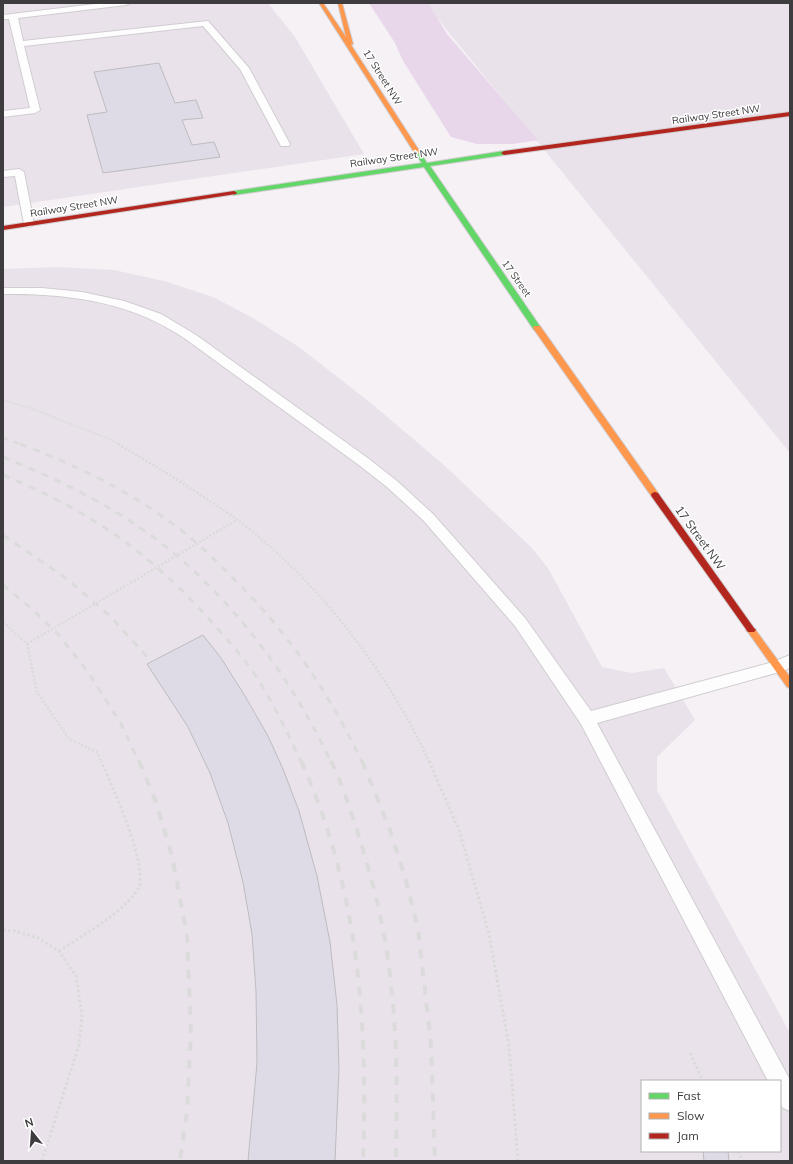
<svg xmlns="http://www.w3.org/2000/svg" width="793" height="1164" font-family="Mulish,sans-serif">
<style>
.built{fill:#eae2ea;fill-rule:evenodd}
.green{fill:#e8d6ea}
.building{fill:#dedbe7;stroke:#bdbcbf}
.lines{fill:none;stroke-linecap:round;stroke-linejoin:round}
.lane-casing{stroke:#d0cdd1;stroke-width:2}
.fast-casing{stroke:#d0cdd1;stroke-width:2}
.slow-casing{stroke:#d0cdd1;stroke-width:2}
.jam-casing{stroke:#d0cdd1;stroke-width:2}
.path-far2{stroke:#dbdadb;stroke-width:2;stroke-dasharray:1.5 1.5;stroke-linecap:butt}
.path-far1{stroke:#dbdadb;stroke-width:2.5;stroke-dasharray:2 2;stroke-linecap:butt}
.path{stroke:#dbdadb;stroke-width:3;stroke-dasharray:2.5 2.5;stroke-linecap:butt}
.lane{fill:#fefdfe;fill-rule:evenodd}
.fast{fill:#63d668;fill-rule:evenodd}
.slow{fill:#ff974d;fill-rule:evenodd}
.jam{fill:#b3261e;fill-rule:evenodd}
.rail-far2{stroke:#dcdbdc;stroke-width:2.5;stroke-dasharray:5.5 5.5;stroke-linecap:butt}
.rail-far1{stroke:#dcdbdc;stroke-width:3;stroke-dasharray:7 7;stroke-linecap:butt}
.rail{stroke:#dcdbdc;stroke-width:4;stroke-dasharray:9 9;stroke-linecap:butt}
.labels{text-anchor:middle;stroke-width:3;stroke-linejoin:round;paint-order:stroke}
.far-street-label{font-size:10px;fill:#3e3c3f;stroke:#fff}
.street-label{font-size:12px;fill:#3e3c3f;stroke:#fff}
</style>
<rect width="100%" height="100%" fill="#f5f1f5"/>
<g class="built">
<path d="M 3,3 L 268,3 L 295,37 L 364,154 L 3,207 Z"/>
<path d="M 425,3 L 790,3 L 790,453 Z"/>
<path d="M 57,267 L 114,270 L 164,281 L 213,297 L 253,318 L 299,347 L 372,404 L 445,466 L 531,547 L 548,568 L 602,667 L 632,673 L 664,668 L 695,720 L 657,757 L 657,790 L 790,1033 L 790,1161 L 3,1161 L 3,269 ZM 642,1081 L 780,1081 L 780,1151 L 642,1151 Z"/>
</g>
<path class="green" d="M 369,3 L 428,3 L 447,34 L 538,140 L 513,144 L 477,144 L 451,137 L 403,61 L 395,43 Z"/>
<g class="building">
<path d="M 159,63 L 175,103 L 196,100 L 203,118 L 182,120 L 192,145 L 214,142 L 220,157 L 103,173 L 87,115 L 107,112 L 94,72 Z"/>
<path d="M 203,635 L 221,658 L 245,696 L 268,736 L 283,769 L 299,811 L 317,876 L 330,942 L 337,1005 L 339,1068 L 335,1161 L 248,1161 L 257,1063 L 256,991 L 252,934 L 243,882 L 228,823 L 210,773 L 188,727 L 147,664 Z"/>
<path d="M 703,1151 L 728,1151 L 729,1161 L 704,1161 Z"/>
</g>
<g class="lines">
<defs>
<g id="lane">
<path d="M 104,3 L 130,3 L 126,5 L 18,18 L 23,41 L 208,21 L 249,68 L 290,144 L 289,146 L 281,146 L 240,69 L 203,26 L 24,46 L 40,110 L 35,113 L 3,117 L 3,111 L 30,108 L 9,19 L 3,19 L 3,15 Z"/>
<path d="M 19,169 L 24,172 L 34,224 L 29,227 L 24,224 L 15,176 L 3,177 L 3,171 Z"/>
<path d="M 3,288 L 42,288 L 82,292 L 124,301 L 161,314 L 196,335 L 369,459 L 397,481 L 433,514 L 525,618 L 591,711 L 773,662 L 790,655 L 790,668 L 783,671 L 597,723 L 790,1080 L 790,1111 L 783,1108 L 780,1103 L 780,1081 L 768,1081 L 581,724 L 515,626 L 423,520 L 387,487 L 359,465 L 187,340 C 133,302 68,293 3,294 Z"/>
</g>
<path id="fast" d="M 417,150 L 419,151 L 427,163 L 504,151 L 507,153 L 504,155 L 430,166 L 541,328 L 540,330 L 534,330 L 424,167 L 234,195 L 231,193 L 234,191 L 422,163 L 414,152 Z"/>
<g id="slow">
<path d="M 319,3 L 323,3 L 346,37 L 338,3 L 342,3 L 353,44 L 351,45 L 420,152 L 419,153 L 414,152 Z"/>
<path d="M 534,326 L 540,326 L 658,493 L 659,495 L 658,497 L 652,497 L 533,328 Z"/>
<path d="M 751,627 L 754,628 L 790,677 L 790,688 L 787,687 L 748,632 L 746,630 L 748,628 Z"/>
</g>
<g id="jam">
<path d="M 790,112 L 790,116 L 504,155 L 501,153 L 504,151 Z"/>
<path d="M 234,191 L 237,193 L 236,194 L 3,230 L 3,226 Z"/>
<path d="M 655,492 L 658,493 L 754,628 L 756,630 L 754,632 L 748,632 L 652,497 L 651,495 L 652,493 Z"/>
</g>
</defs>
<use href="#lane" class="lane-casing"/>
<use href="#fast" class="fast-casing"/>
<use href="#slow" class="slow-casing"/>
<use href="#jam" class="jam-casing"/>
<path class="path-far2" d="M 3,400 L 30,408 L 109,439 L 120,445"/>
<g class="path-far1">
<path d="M 118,444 C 159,468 198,492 236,519 C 314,576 390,674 429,762"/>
<path d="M 3,622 L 27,644 L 37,692 L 69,739 L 97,752 L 101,762"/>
<path d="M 27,644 L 237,520"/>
</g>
<g class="path">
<path d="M 429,761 L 459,830 L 489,934 L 509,1046 L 518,1161"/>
<path d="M 3,930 L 15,931 L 38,938 L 59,951 L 76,976 L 82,1016 L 79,1045 L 42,1161"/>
<path d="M 59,951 C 84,934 122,914 138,889 C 150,869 111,783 101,761"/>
<path d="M 690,1053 L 703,1081"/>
<path d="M 738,1151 L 743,1161"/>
</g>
<use href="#lane" class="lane"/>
<use href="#fast" class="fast"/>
<use href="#slow" class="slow"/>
<use href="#jam" class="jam"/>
<path class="rail-far2" d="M 3,438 L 23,445"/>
<g class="rail-far1">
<path d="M 20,444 C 74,464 127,490 173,524 C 194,539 212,557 230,575 C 286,630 328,690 362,762"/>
<path d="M 3,457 C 52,477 99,499 142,529 C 224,586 289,673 331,762"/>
<path d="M 3,475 C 88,510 148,551 210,620 C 223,635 237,650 249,666 C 270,696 286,729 301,762"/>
<path d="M 3,535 L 67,579 L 110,616 L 151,661"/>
<path d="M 3,585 L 32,609 L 59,635 L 90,675 L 121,724 L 139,762"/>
</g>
<g class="rail">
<path d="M 139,761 L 156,802 L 172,856 L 187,936 L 191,1031 L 187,1111 L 180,1161"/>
<path d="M 301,761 C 359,889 368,1023 363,1161"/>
<path d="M 331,761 C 343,786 352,814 360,840 C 374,885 385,930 390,976 C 398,1038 397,1099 396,1161"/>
<path d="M 362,761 L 389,827 L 405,877 L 418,929 L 431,1044 L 435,1161"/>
</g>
</g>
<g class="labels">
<g class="far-street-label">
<text transform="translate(383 77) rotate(58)" y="4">17 Street NW</text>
<text transform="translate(716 114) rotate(-8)" y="4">Railway Street NW</text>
<text transform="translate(394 157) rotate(-8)" y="4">Railway Street NW</text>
<text transform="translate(74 206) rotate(-9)" y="4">Railway Street NW</text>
<text transform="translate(517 278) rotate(55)" y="4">17 Street</text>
</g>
<g class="street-label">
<text transform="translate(700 538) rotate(54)" y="4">17 Street NW</text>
</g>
</g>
<rect width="793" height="1164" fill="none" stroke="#3e3c3f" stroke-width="8"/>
<rect x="641" y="1080" width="140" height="72" fill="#ffffff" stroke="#b2b1b2"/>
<rect x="649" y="1093" width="20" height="6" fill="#63d668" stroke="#b2b1b2"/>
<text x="677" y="1100" font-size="12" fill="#3e3c3f">Fast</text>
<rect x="649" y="1113" width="20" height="6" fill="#ff974d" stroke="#b2b1b2"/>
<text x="677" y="1120" font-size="12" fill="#3e3c3f">Slow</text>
<rect x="649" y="1133" width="20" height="6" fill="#b3261e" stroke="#b2b1b2"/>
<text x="677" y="1140" font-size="12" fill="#3e3c3f">Jam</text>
<g transform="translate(32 1132) rotate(343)" stroke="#ffffff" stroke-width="3" paint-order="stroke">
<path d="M0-3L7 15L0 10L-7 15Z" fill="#3e3c3f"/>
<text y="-6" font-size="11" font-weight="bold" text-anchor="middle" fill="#3e3c3f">N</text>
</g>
</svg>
